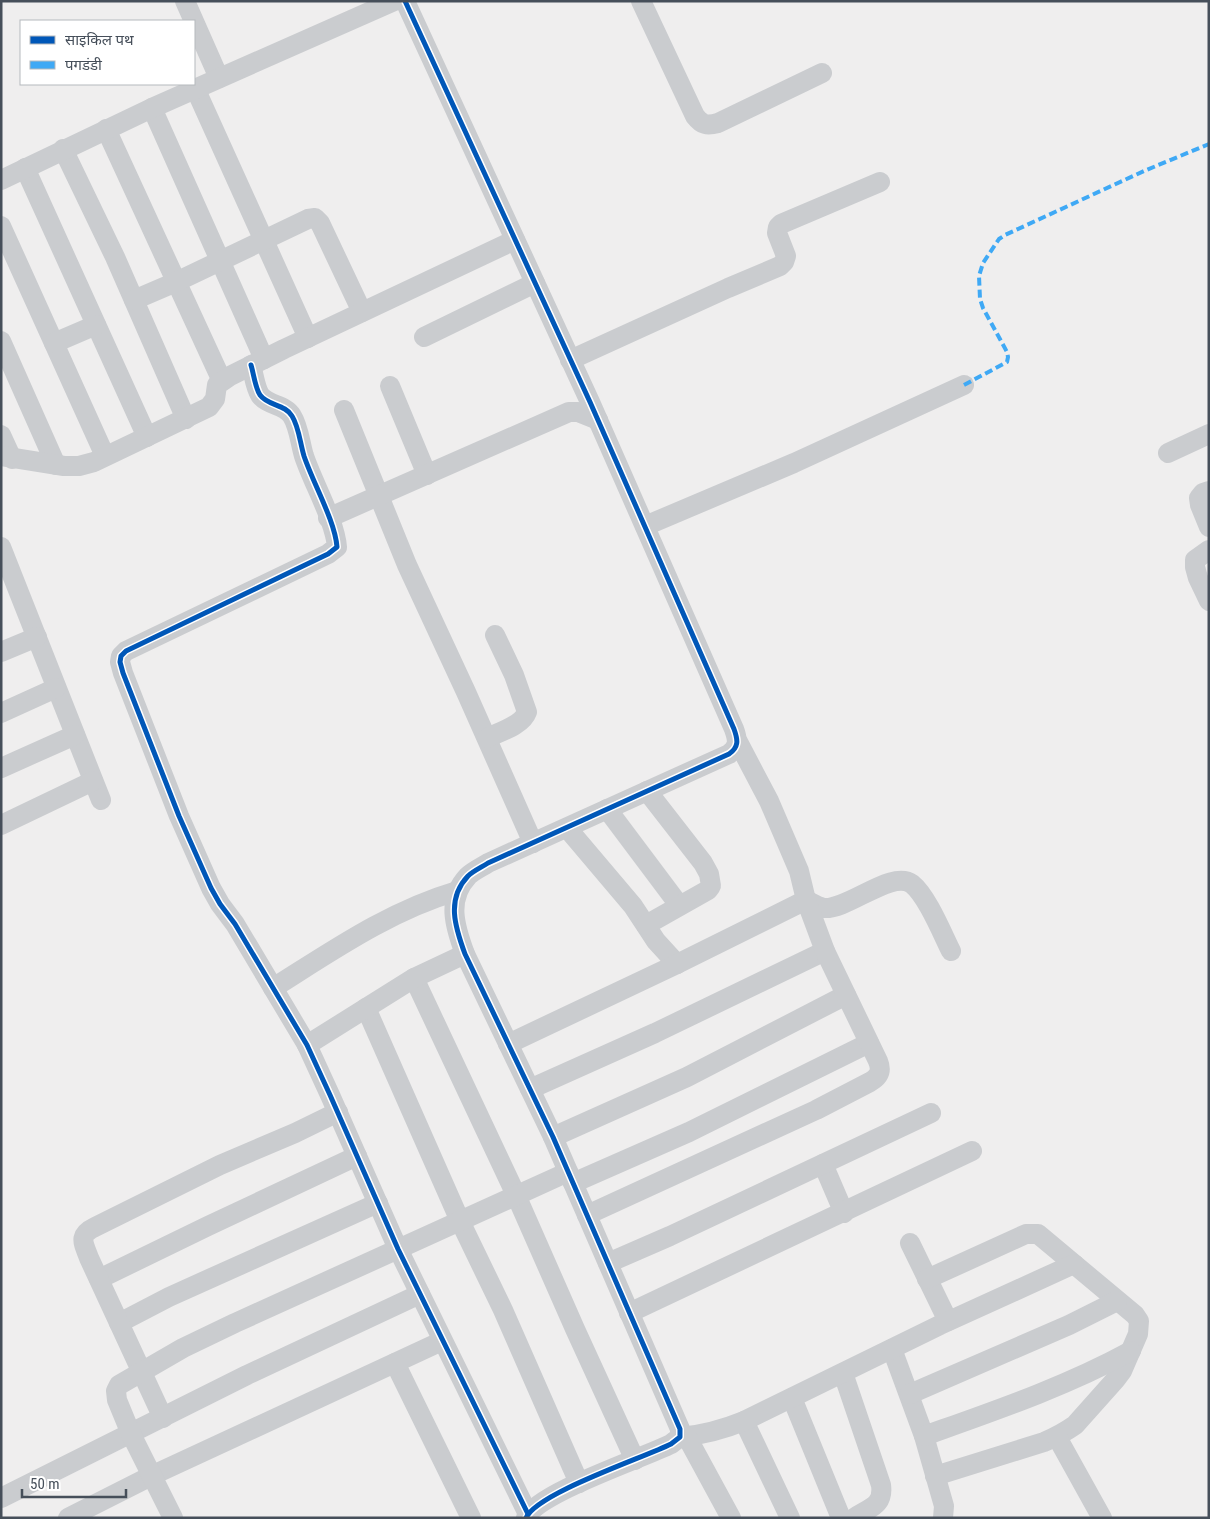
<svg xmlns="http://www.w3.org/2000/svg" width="1210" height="1519" font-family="'Roboto Condensed','Noto Sans Devanagari',sans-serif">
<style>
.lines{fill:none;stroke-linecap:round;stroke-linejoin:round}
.minor{stroke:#cacccf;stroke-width:20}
.quiet{stroke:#3fa9f5;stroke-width:4;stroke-dasharray:8 4;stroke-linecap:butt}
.cycleway-casing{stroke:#fff;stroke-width:8}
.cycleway{stroke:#0057b8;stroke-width:5}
</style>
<rect width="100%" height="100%" fill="#efeeee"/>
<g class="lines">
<g class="minor">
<path d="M 185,1 L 219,78"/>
<path d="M 405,1 L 590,402 L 734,729 C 738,740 739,747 729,754 L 488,863 C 482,867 473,871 468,876 C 446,899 455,927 465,954 L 553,1137 L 680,1429 L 680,1437 L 671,1444 C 643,1458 537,1493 526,1518"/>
<path d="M 641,1 L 695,116 C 702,125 707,126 718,123 L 822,73"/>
<path d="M 195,88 L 308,338"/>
<path d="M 152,108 L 264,359"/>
<path d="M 106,129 L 222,381"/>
<path d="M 63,149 L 115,257 L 186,419"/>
<path d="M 25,168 L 147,437"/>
<path d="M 1,180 L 152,108 L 394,1"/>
<path d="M 1,226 L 105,456"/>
<path d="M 134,300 L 176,282 L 308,219 L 315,218 L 320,223 L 362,312"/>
<path d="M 424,337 L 535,283"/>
<path d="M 1,341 L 56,465"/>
<path d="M 54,343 L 96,325"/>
<path d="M 570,360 L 728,288 L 780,266 L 784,262 L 786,256 L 777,233 L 778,227 L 781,224 L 880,182"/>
<path d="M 251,365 C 254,375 255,387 260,395 C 268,406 285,404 292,416 C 299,427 300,443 304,456 C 313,483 335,521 337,547 L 328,554 L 126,651 L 121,656 L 120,662 L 123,673 L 179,816 L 211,888 L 220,904 L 235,924 L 307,1045 L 330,1095 L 398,1249 L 528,1514"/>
<path d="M 390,386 L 427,475"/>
<path d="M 344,410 L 407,565 L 466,692 L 533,843"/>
<path d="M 1,435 L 12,459"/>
<path d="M 1168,453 L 1209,434"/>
<path d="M 1,456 L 64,466 L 79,466 L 94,462 L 209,407 L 215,399 L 217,385 L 230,376 L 284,349 L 515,240"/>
<path d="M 1209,491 L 1203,493 L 1199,498 L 1200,505 L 1209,527"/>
<path d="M 328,518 L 569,412 L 578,412 L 598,420"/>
<path d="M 645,526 L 794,463 L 964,385"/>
<path d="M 1,547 L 101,800"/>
<path d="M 1209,550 L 1195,560 L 1195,567 L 1198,578 L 1209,601"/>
<path d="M 1,652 L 37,637"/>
<path d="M 1,713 L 56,688"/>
<path d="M 487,738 C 499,732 522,726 527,712 L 514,675 L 495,635"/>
<path d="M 1,768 L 75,735"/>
<path d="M 607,809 L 679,905"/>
<path d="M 1,825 L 93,781"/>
<path d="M 567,828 L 633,906 L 656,941 L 677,964"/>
<path d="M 646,925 L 708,890 L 711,886 L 709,874 L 703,863 L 647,791"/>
<path d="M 414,978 L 516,1195 L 575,1329 L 635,1460"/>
<path d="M 273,988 C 332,951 389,911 457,891"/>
<path d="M 366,1008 L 460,1221 L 503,1310 L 579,1483"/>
<path d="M 508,1044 L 677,964 L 806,900 C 812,903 818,907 824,908 C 848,910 892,869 912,884 C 927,896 942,933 951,951"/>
<path d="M 307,1045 L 414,978 L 465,954"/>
<path d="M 530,1089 L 655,1033 L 825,951"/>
<path d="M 553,1137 L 687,1077 L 846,995"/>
<path d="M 823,1164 L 844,1213"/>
<path d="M 573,1183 L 689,1132 L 869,1043"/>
<path d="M 587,1215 L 816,1110 L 870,1082 C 879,1077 882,1071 878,1061 L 825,951 L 806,900 L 799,871 L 769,801 L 738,742"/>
<path d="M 910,1243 L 948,1321"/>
<path d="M 608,1263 L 670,1236 L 931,1113"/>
<path d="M 99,1279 L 208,1226 L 357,1156"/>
<path d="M 927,1279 L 1026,1234 L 1038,1234 L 1135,1315 L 1139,1321 L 1138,1334 L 1122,1371 L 1116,1379 L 1075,1425 C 1065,1432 1056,1437 1044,1442 L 935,1476"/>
<path d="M 629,1313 L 972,1151"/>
<path d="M 119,1323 L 169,1297 L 378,1203"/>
<path d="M 892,1349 L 924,1436 L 944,1506 L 943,1518"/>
<path d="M 395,1363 L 471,1518"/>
<path d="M 843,1373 L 881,1485 C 884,1506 869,1508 854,1518"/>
<path d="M 910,1394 L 1069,1325 L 1117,1301"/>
<path d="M 792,1398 L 841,1518"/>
<path d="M 163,1418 L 89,1258 C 83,1242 78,1235 95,1227 L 220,1165 L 295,1133 L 338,1112"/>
<path d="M 744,1421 L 790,1518"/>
<path d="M 924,1436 C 994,1411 1065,1387 1131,1351"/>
<path d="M 680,1437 C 703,1435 722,1430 744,1421 L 940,1325 L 1074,1264"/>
<path d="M 687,1437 L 731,1518"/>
<path d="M 1057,1437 L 1102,1518"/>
<path d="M 1,1498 L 247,1375 L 420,1294"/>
<path d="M 68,1518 L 153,1475 L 442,1341"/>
<path d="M 173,1518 L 131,1434 L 117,1400 L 116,1391 L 119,1385 L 183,1348 L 235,1323 L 568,1172"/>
</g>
<path class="quiet" d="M 964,385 L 1007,362 L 1008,357 L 1007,352 L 983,308 L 980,299 L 979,276 L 983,263 L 999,239 L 1005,235 L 1144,171 L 1209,144"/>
<defs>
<g id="cycleway">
<path d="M 405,1 L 590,402 L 734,729 C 738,740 739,747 729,754 L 488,863 C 482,867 473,871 468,876 C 446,899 455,927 465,954 L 553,1137 L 680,1429 L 680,1437 L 671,1444 C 643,1458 537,1493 526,1518"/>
<path d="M 251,365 C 254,375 255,387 260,395 C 268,406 285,404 292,416 C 299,427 300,443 304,456 C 313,483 335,521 337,547 L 328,554 L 126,651 L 121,656 L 120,662 L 123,673 L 179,816 L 211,888 L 220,904 L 235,924 L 307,1045 L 330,1095 L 398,1249 L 528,1514"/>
</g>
</defs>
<use href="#cycleway" class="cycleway-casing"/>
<use href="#cycleway" class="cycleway"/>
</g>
<rect width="1210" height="1519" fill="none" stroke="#464f5a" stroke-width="5"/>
<rect x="20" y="20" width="175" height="65" fill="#ffffff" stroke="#b5b9bd"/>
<rect x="30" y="36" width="25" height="8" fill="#0057b8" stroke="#b5b9bd"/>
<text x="65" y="45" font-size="15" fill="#464f5a">साइकिल पथ</text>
<rect x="30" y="61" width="25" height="8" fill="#3fa9f5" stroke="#b5b9bd"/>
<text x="65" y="70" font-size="15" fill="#464f5a">पगडंडी</text>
<path d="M22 1489v8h104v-8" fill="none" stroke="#464f5a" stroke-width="2.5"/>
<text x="30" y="1489" font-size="15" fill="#464f5a" stroke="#ffffff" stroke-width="4" paint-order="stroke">50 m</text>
</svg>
